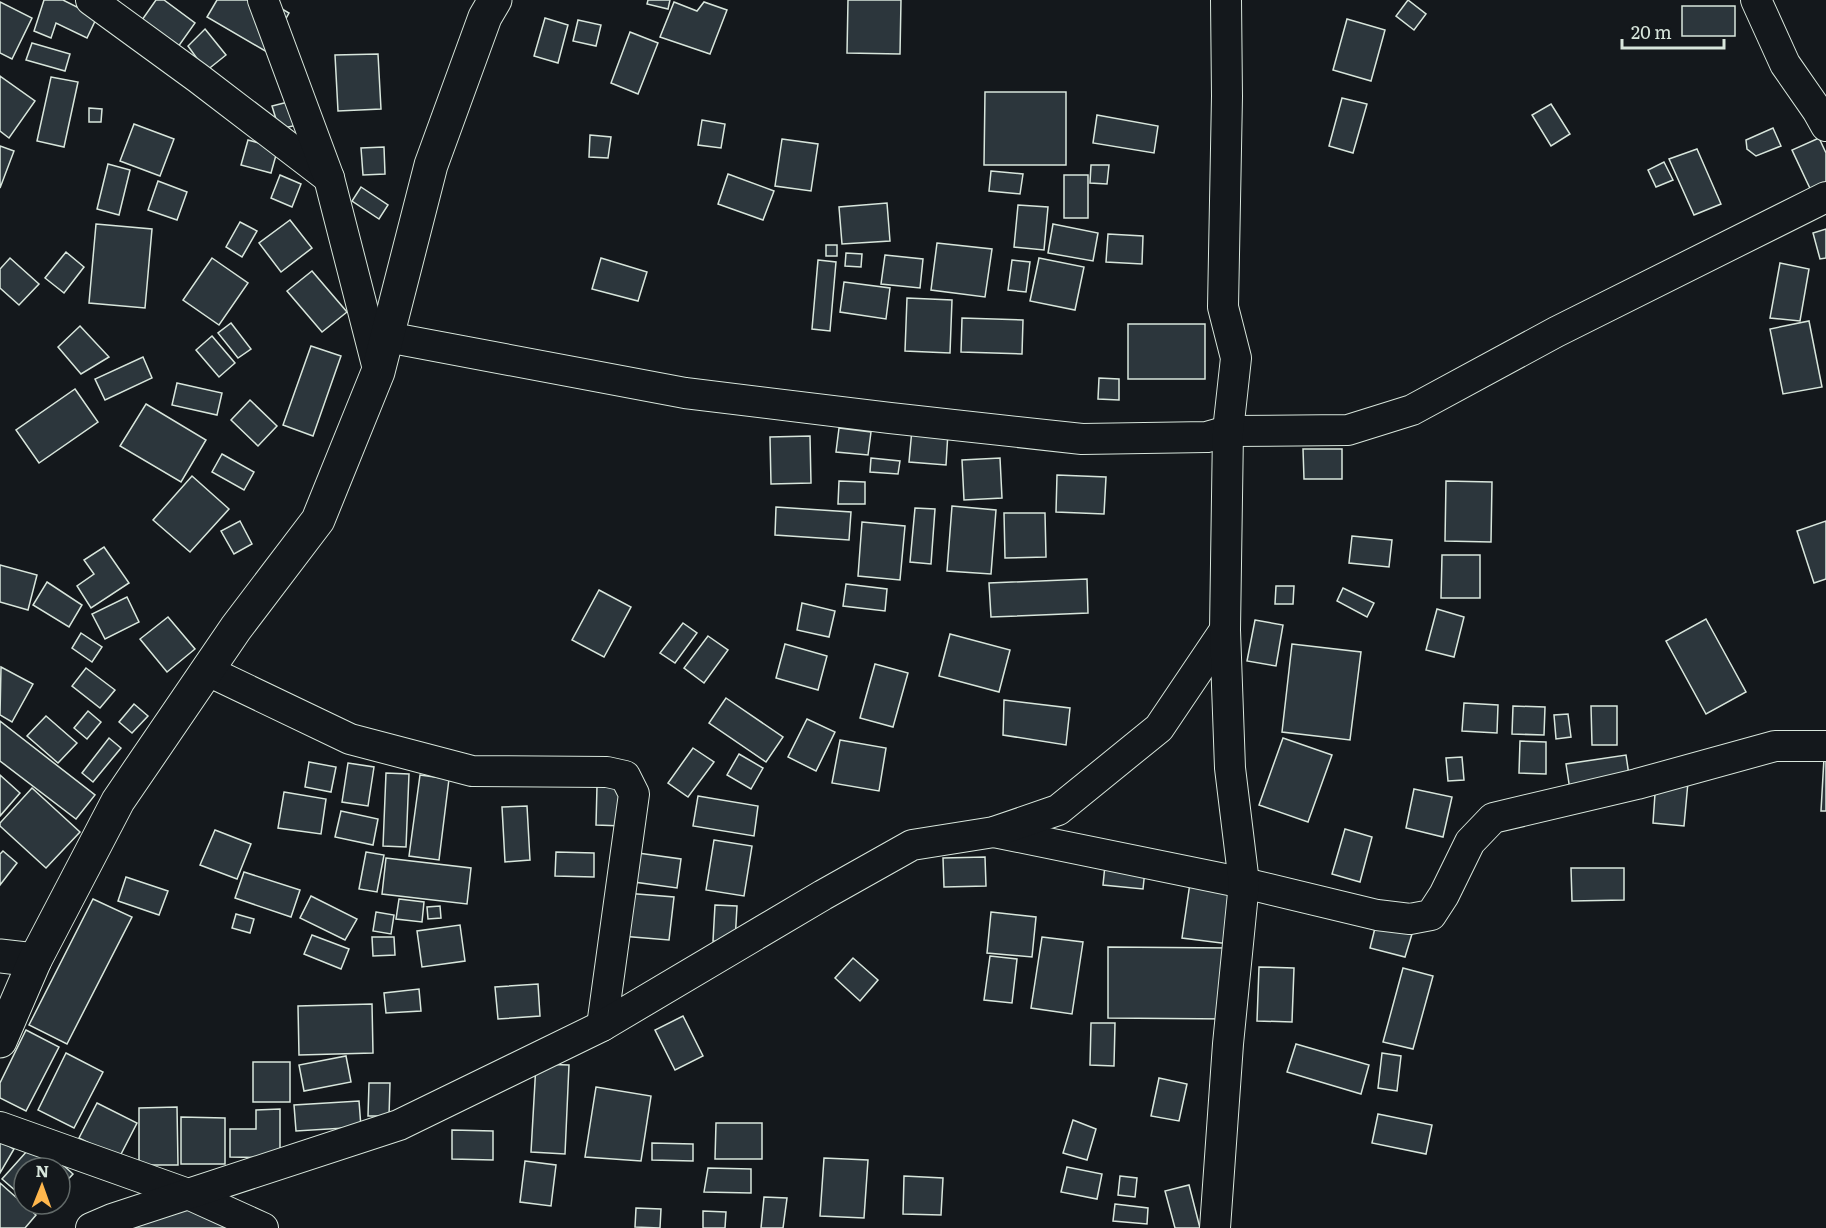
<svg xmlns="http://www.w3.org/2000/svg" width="1826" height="1228" font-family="Literata,serif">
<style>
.building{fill:#2c363c;stroke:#d8e6dc;stroke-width:1.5}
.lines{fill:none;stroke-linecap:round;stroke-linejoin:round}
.minor-casing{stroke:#d8e6dc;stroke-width:32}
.tertiary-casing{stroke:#d8e6dc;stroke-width:35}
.minor{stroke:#14181c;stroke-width:30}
.tertiary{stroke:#14181c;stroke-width:33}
</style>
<rect width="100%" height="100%" fill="#14181c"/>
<g class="building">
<path d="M 44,0 L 63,0 L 97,17 L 87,38 L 56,23 L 51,38 L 34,31 Z"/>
<path d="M 156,0 L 164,0 L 195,23 L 173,54 L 137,27 Z"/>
<path d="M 217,0 L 267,0 L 289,13 L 267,52 L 207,17 Z"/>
<path d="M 648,0 L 670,0 L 668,9 L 647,4 Z"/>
<path d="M 848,0 L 901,0 L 900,54 L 847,53 Z"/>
<path d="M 1408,0 L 1426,14 L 1414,30 L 1396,16 Z"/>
<path d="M 0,2 L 32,18 L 12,59 L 0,53 Z"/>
<path d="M 674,2 L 697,11 L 704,2 L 727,10 L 710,54 L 660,37 Z"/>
<rect x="1682" y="6" width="53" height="30"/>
<path d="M 545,18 L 568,25 L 558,63 L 534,56 Z"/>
<path d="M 1347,19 L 1385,30 L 1371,81 L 1333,70 Z"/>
<path d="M 578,20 L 601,25 L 596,46 L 573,41 Z"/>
<path d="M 205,29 L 226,55 L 206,71 L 188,46 Z"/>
<path d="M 630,32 L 658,43 L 638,94 L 611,83 Z"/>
<path d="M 32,43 L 70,54 L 65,71 L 26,60 Z"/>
<path d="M 378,54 L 381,109 L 338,111 L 335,55 Z"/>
<path d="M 0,76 L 35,101 L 9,138 L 0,131 Z"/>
<path d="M 51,77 L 78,82 L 64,147 L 37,141 Z"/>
<path d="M 985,92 L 1066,92 L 1066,165 L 984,165 Z"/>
<path d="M 1342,98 L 1367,104 L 1353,153 L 1329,146 Z"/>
<path d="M 296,100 L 302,124 L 279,129 L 272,106 Z"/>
<path d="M 1551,104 L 1570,134 L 1551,146 L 1532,115 Z"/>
<path d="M 89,108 L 102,109 L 101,122 L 89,122 Z"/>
<path d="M 1097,115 L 1158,126 L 1154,153 L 1093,143 Z"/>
<path d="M 702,120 L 725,124 L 721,148 L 698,145 Z"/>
<path d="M 134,124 L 174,139 L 160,176 L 120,161 Z"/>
<path d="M 1773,128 L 1781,146 L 1756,156 L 1747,149 L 1746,140 Z"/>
<path d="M 590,135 L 611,137 L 608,158 L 589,157 Z"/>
<path d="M 1819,138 L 1826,153 L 1826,194 L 1815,199 L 1792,150 Z"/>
<path d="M 782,139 L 818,144 L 811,191 L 775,186 Z"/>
<path d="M 248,140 L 278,148 L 271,173 L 241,165 Z"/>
<path d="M 0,146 L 14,151 L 0,188 Z"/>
<path d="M 384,147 L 385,174 L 363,175 L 361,148 Z"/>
<path d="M 1697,149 L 1721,204 L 1694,215 L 1669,159 Z"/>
<path d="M 1664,162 L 1673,180 L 1656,187 L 1648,170 Z"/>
<path d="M 108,164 L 130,170 L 119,215 L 97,209 Z"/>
<path d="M 1091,165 L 1109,165 L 1107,184 L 1090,183 Z"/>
<path d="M 991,171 L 1023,174 L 1020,194 L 989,191 Z"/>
<path d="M 728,174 L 774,191 L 763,220 L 718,204 Z"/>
<path d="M 280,175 L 301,184 L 292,207 L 271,198 Z"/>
<rect x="1064" y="175" width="24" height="43"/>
<path d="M 158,181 L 187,192 L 177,220 L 148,210 Z"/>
<path d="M 361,187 L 388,205 L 379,219 L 352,201 Z"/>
<path d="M 887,203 L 890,241 L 842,244 L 839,207 Z"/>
<path d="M 1018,205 L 1048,207 L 1044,250 L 1014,247 Z"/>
<path d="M 290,220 L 312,248 L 281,272 L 259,243 Z"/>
<path d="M 240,222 L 257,231 L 242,257 L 226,247 Z"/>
<path d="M 96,224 L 152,229 L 145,308 L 89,303 Z"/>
<path d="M 1053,224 L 1098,233 L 1093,261 L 1048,253 Z"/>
<path d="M 1826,229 L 1826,258 L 1820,259 L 1813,233 Z"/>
<path d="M 1108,234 L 1143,236 L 1142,264 L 1106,262 Z"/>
<path d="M 937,243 L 992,249 L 985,297 L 931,290 Z"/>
<rect x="826" y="245" width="11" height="11"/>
<path d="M 66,252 L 84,267 L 64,293 L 45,278 Z"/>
<path d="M 846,253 L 862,254 L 861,267 L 845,266 Z"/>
<path d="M 885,255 L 923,259 L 920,288 L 881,284 Z"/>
<path d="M 10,258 L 39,284 L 19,305 L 0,288 L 0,269 Z"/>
<path d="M 212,258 L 248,283 L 219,325 L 183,300 Z"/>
<path d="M 601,258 L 647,272 L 638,301 L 592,289 Z"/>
<path d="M 1039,258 L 1084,267 L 1075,310 L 1030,301 Z"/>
<path d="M 818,260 L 836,262 L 830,331 L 812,329 Z"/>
<path d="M 1012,260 L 1030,262 L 1026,292 L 1008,290 Z"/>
<path d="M 1780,263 L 1809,269 L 1800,321 L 1770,318 Z"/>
<path d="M 312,271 L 347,312 L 322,332 L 287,291 Z"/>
<path d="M 844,282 L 890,288 L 886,319 L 840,312 Z"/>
<path d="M 907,298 L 952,300 L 950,353 L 905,351 Z"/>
<path d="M 962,318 L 1023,320 L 1022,354 L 961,352 Z"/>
<path d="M 1809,321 L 1822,387 L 1783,394 L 1770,329 Z"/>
<path d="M 231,323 L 251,349 L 238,358 L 218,333 Z"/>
<rect x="1128" y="324" width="77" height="55"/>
<path d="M 80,326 L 109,357 L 81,374 L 58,347 Z"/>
<path d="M 212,336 L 235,363 L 219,377 L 196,350 Z"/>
<path d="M 311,346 L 341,356 L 313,436 L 283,425 Z"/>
<path d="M 143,357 L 152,378 L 105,400 L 95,379 Z"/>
<path d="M 1099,378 L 1119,379 L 1119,400 L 1098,399 Z"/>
<path d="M 177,383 L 222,393 L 217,415 L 172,405 Z"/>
<path d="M 75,389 L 98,422 L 39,463 L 16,430 Z"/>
<path d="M 250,400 L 277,426 L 258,446 L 231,420 Z"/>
<path d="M 146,404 L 206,440 L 181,482 L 120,446 Z"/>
<path d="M 839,428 L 871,432 L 868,455 L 836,452 Z"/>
<path d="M 912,429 L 948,432 L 946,465 L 909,462 Z"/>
<path d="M 810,436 L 811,483 L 771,484 L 770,437 Z"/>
<path d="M 1303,449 L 1342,449 L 1342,479 L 1304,479 Z"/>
<path d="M 222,454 L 254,472 L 244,490 L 212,472 Z"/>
<path d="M 871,458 L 900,461 L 898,474 L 870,472 Z"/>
<path d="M 1000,458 L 1002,498 L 964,500 L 962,460 Z"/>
<path d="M 1057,475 L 1106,477 L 1104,514 L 1056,512 Z"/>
<path d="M 192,476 L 229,509 L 190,552 L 153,520 Z"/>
<path d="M 839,481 L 865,482 L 865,504 L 838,504 Z"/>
<path d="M 1446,481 L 1492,482 L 1491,542 L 1445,541 Z"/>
<path d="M 952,506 L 996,510 L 991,574 L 947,571 Z"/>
<path d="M 776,507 L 851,512 L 849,540 L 775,535 Z"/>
<path d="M 915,508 L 935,509 L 931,564 L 910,562 Z"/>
<path d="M 1004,513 L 1045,513 L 1046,557 L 1005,558 Z"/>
<path d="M 240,521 L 252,544 L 234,554 L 221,531 Z"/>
<path d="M 1826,521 L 1826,579 L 1814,583 L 1797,531 Z"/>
<path d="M 862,522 L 905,526 L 900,580 L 858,576 Z"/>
<path d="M 1352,536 L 1392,540 L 1389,567 L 1349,563 Z"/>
<path d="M 104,547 L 129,583 L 91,608 L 77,586 L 94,574 L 84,560 Z"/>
<path d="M 1442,555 L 1480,555 L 1480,598 L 1441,598 Z"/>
<path d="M 0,565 L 37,575 L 28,610 L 0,602 Z"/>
<path d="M 1087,579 L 1088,613 L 991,617 L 989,583 Z"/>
<path d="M 47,582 L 82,605 L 69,627 L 33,605 Z"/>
<path d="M 846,584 L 887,589 L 885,611 L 843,606 Z"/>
<path d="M 1276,586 L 1294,586 L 1293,604 L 1275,604 Z"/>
<path d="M 1343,588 L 1374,603 L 1367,617 L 1337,601 Z"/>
<path d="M 599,590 L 631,607 L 604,657 L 572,640 Z"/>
<path d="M 127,597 L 139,622 L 105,639 L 92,614 Z"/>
<path d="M 802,603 L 835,611 L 829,637 L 797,630 Z"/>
<path d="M 1437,609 L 1464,617 L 1454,657 L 1426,650 Z"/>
<path d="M 168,617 L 195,649 L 167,672 L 140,639 Z"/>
<path d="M 1706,619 L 1746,692 L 1706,714 L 1666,641 Z"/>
<path d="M 1255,620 L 1283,625 L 1276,666 L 1247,661 Z"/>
<path d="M 683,623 L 697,633 L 675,663 L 660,653 Z"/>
<path d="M 81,633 L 102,647 L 92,662 L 72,648 Z"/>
<path d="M 950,634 L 1010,650 L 999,692 L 939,676 Z"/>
<path d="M 708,636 L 728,650 L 704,683 L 684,668 Z"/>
<path d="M 785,644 L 827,656 L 818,690 L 776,678 Z"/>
<path d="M 1292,644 L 1361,652 L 1350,740 L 1282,732 Z"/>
<path d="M 875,664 L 908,673 L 893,727 L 860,718 Z"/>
<path d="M 1,667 L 33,684 L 12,722 L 0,715 Z"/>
<path d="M 86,668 L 115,690 L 100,708 L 72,686 Z"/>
<path d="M 726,698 L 783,737 L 766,762 L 709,723 Z"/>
<path d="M 1004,700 L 1070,708 L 1066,745 L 1003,735 Z"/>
<path d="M 1464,703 L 1498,705 L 1497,733 L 1462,731 Z"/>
<path d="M 134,704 L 148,716 L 132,733 L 119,722 Z"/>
<path d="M 1513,706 L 1545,707 L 1544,735 L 1512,734 Z"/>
<path d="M 1591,706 L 1617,706 L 1617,745 L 1592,745 Z"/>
<path d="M 88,711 L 101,722 L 87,739 L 74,728 Z"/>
<path d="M 1568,714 L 1571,737 L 1556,739 L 1554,715 Z"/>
<path d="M 46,716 L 77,743 L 58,763 L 27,736 Z"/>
<path d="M 807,719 L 835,732 L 816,771 L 788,757 Z"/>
<path d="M 0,721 L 95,795 L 76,819 L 0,761 Z"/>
<path d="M 109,738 L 121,748 L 93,782 L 82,773 Z"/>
<path d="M 1283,738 L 1332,755 L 1308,822 L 1259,805 Z"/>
<path d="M 840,740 L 886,748 L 879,791 L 832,783 Z"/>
<path d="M 1520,741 L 1546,742 L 1546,774 L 1519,773 Z"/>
<path d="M 693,748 L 714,762 L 688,797 L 668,783 Z"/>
<path d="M 739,754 L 763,768 L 751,789 L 727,775 Z"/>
<path d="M 1626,755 L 1630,782 L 1570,790 L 1566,764 Z"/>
<path d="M 1462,757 L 1464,780 L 1448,781 L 1446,758 Z"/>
<path d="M 1824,758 L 1826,758 L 1826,811 L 1821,811 Z"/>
<path d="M 309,762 L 336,767 L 331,792 L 305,787 Z"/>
<path d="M 348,763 L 374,767 L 368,806 L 342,802 Z"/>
<path d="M 386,773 L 409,774 L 406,847 L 383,846 Z"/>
<path d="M 0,775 L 20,793 L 0,816 Z"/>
<path d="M 420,775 L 449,779 L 439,860 L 409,856 Z"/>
<path d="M 1656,779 L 1688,782 L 1684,826 L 1653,823 Z"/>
<path d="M 597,786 L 624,787 L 623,826 L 596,825 Z"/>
<path d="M 32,788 L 80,832 L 46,868 L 0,826 L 0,823 Z"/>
<path d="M 1414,789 L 1452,797 L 1443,837 L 1406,828 Z"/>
<path d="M 284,792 L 326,799 L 321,834 L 278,828 Z"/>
<path d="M 698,796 L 758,806 L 754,836 L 693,826 Z"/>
<path d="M 527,806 L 530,860 L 505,862 L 502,807 Z"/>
<path d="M 341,811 L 378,819 L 373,845 L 335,837 Z"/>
<path d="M 1345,829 L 1372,837 L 1360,882 L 1332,874 Z"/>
<path d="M 215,830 L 251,844 L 237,879 L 200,865 Z"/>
<path d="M 714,840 L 752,846 L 744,896 L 706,890 Z"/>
<path d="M 3,851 L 17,863 L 0,885 L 0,854 Z"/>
<path d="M 366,852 L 384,855 L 377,892 L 359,889 Z"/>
<path d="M 556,852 L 594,853 L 594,877 L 555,876 Z"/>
<path d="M 638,853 L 681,859 L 677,888 L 634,882 Z"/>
<path d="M 985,857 L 986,886 L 944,887 L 943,858 Z"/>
<path d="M 386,858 L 471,868 L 467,904 L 382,894 Z"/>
<path d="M 1105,865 L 1145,870 L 1143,889 L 1103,885 Z"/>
<path d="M 1571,868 L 1624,868 L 1624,900 L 1572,901 Z"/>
<path d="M 244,872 L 300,890 L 291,917 L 235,898 Z"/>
<path d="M 126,877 L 168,891 L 159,915 L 118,901 Z"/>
<path d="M 1190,883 L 1236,889 L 1229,944 L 1182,938 Z"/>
<path d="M 625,893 L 674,897 L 669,940 L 621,936 Z"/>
<path d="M 311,896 L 357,919 L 345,940 L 300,918 Z"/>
<path d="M 93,899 L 132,917 L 67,1044 L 29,1025 Z"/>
<path d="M 399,899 L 424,902 L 422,922 L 396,919 Z"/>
<path d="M 715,905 L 737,906 L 735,942 L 713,941 Z"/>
<path d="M 440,906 L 441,918 L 428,919 L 427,907 Z"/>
<path d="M 376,912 L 394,915 L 391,934 L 373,931 Z"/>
<path d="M 991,912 L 1036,917 L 1032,957 L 987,953 Z"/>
<path d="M 236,914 L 254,919 L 250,933 L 232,928 Z"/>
<path d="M 1376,924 L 1412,934 L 1405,957 L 1370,948 Z"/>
<path d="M 460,925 L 465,961 L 422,967 L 417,931 Z"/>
<path d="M 312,935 L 349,949 L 341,969 L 304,954 Z"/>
<path d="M 372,937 L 394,937 L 395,955 L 373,956 Z"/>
<path d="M 1042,937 L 1083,942 L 1072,1014 L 1031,1008 Z"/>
<path d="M 1108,947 L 1229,948 L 1229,1019 L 1108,1018 Z"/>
<path d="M 990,956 L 1017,959 L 1012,1003 L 984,1000 Z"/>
<path d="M 853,958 L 878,980 L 860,1001 L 835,978 Z"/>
<path d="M 1259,967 L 1294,968 L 1292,1022 L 1257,1021 Z"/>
<path d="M 1403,968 L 1433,976 L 1413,1049 L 1383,1042 Z"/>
<path d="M 538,984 L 540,1016 L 498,1019 L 495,987 Z"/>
<path d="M 419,989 L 421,1011 L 386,1013 L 384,993 Z"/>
<path d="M 372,1004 L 373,1053 L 299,1055 L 298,1006 Z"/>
<path d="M 683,1016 L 703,1056 L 675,1070 L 655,1030 Z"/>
<path d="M 1091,1023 L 1115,1023 L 1114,1066 L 1090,1065 Z"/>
<path d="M 26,1030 L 59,1047 L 26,1111 L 0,1098 L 0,1083 Z"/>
<path d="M 1296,1044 L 1369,1065 L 1361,1094 L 1287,1072 Z"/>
<path d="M 66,1053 L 103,1072 L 74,1128 L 38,1110 Z"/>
<path d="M 1382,1053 L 1401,1056 L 1397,1091 L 1378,1088 Z"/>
<path d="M 346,1056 L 351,1082 L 304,1091 L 299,1065 Z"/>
<rect x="253" y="1062" width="37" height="40"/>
<path d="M 536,1064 L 569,1065 L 565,1154 L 531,1152 Z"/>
<path d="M 1159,1078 L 1187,1084 L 1179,1121 L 1151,1116 Z"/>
<path d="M 369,1083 L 390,1083 L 389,1116 L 368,1116 Z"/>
<path d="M 596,1087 L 651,1096 L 641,1161 L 585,1157 Z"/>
<path d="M 359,1101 L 361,1127 L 296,1131 L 294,1105 Z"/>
<path d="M 97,1103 L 137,1123 L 119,1158 L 79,1138 Z"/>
<path d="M 177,1107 L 178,1165 L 139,1165 L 139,1108 Z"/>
<path d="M 280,1109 L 280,1158 L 230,1157 L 230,1129 L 256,1129 L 256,1110 Z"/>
<path d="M 1378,1114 L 1432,1125 L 1426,1154 L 1372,1143 Z"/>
<path d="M 181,1117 L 225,1118 L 225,1164 L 181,1164 Z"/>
<path d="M 1073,1120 L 1096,1129 L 1087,1160 L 1063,1153 Z"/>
<path d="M 716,1123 L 762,1123 L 762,1159 L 715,1159 Z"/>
<path d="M 452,1130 L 493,1131 L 493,1160 L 452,1159 Z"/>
<path d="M 0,1141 L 14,1149 L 0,1173 Z"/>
<path d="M 36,1141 L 73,1174 L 60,1188 L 60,1168 L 24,1168 L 24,1198 L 2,1179 Z"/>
<path d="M 652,1143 L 693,1144 L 693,1161 L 652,1160 Z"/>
<path d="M 824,1158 L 868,1160 L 864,1218 L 820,1216 Z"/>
<path d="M 525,1161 L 556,1165 L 551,1206 L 520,1202 Z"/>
<path d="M 1067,1167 L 1102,1174 L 1097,1199 L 1061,1192 Z"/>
<path d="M 708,1168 L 751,1169 L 751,1193 L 704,1192 Z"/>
<path d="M 904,1176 L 943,1178 L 941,1215 L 903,1214 Z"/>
<path d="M 1120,1176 L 1137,1178 L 1135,1197 L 1118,1195 Z"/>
<path d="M 0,1183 L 36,1215 L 25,1228 L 0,1228 Z"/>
<path d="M 1189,1185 L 1200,1228 L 1175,1228 L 1165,1191 Z"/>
<path d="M 764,1197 L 787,1198 L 783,1228 L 761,1228 Z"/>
<path d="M 190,1203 L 231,1228 L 136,1228 L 132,1222 Z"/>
<path d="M 1115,1204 L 1148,1208 L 1147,1224 L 1113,1221 Z"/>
<path d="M 636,1208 L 661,1209 L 660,1228 L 635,1227 Z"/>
<path d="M 703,1211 L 726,1212 L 725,1228 L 703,1228 Z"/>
</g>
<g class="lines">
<defs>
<g id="minor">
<path d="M 91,0 L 198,78 L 329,178"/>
<path d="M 263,0 L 329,178 L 378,369"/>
<path d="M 1756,0 L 1785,64 L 1817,110 L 1826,126"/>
<path d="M 387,337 L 685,393 L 890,418 L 1082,439 L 1207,437 L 1228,431 L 1348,430 L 1412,410 L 1556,332 L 1826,197"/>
<path d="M 208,671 L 350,739 L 472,771 L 607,772 L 625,776 L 634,794 L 602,1026"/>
<path d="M 994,832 L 1244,883 L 1377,915 L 1410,919 L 1431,915 L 1444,895 L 1470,842 L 1493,818 L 1637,784 L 1775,746 L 1826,746"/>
<path d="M 0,1127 L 188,1194 L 263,1228"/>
<path d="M 91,1228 L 112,1219 L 399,1125 L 602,1026 L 823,895 L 912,845 L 994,832 L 1058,810 L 1159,728 L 1225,630"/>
<path d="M 1215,1228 L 1228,1044 L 1244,883 L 1230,768 L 1225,630 L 1228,431 L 1236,358 L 1223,307 L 1227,96 L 1226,0"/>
</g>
<g id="tertiary">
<path d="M 0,956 L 35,960"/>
<path d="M 0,1041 L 35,960 L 118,801 L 236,628 L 318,520 L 378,372 L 431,165 L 485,17 L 495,0"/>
</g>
</defs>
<use href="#minor" class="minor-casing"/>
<use href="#tertiary" class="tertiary-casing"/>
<use href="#minor" class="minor"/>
<use href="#tertiary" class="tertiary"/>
</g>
<g transform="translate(42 1186) rotate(1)"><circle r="28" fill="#14181c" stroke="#626a69" stroke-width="1.5"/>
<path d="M0-4.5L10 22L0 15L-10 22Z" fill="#ffb74d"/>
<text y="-9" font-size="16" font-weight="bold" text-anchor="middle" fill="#d8e6dc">N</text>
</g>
<path d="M1622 39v9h102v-9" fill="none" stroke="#d8e6dc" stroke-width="3"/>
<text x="1631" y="39" font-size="18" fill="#d8e6dc" stroke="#14181c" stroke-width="4.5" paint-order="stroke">20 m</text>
</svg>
